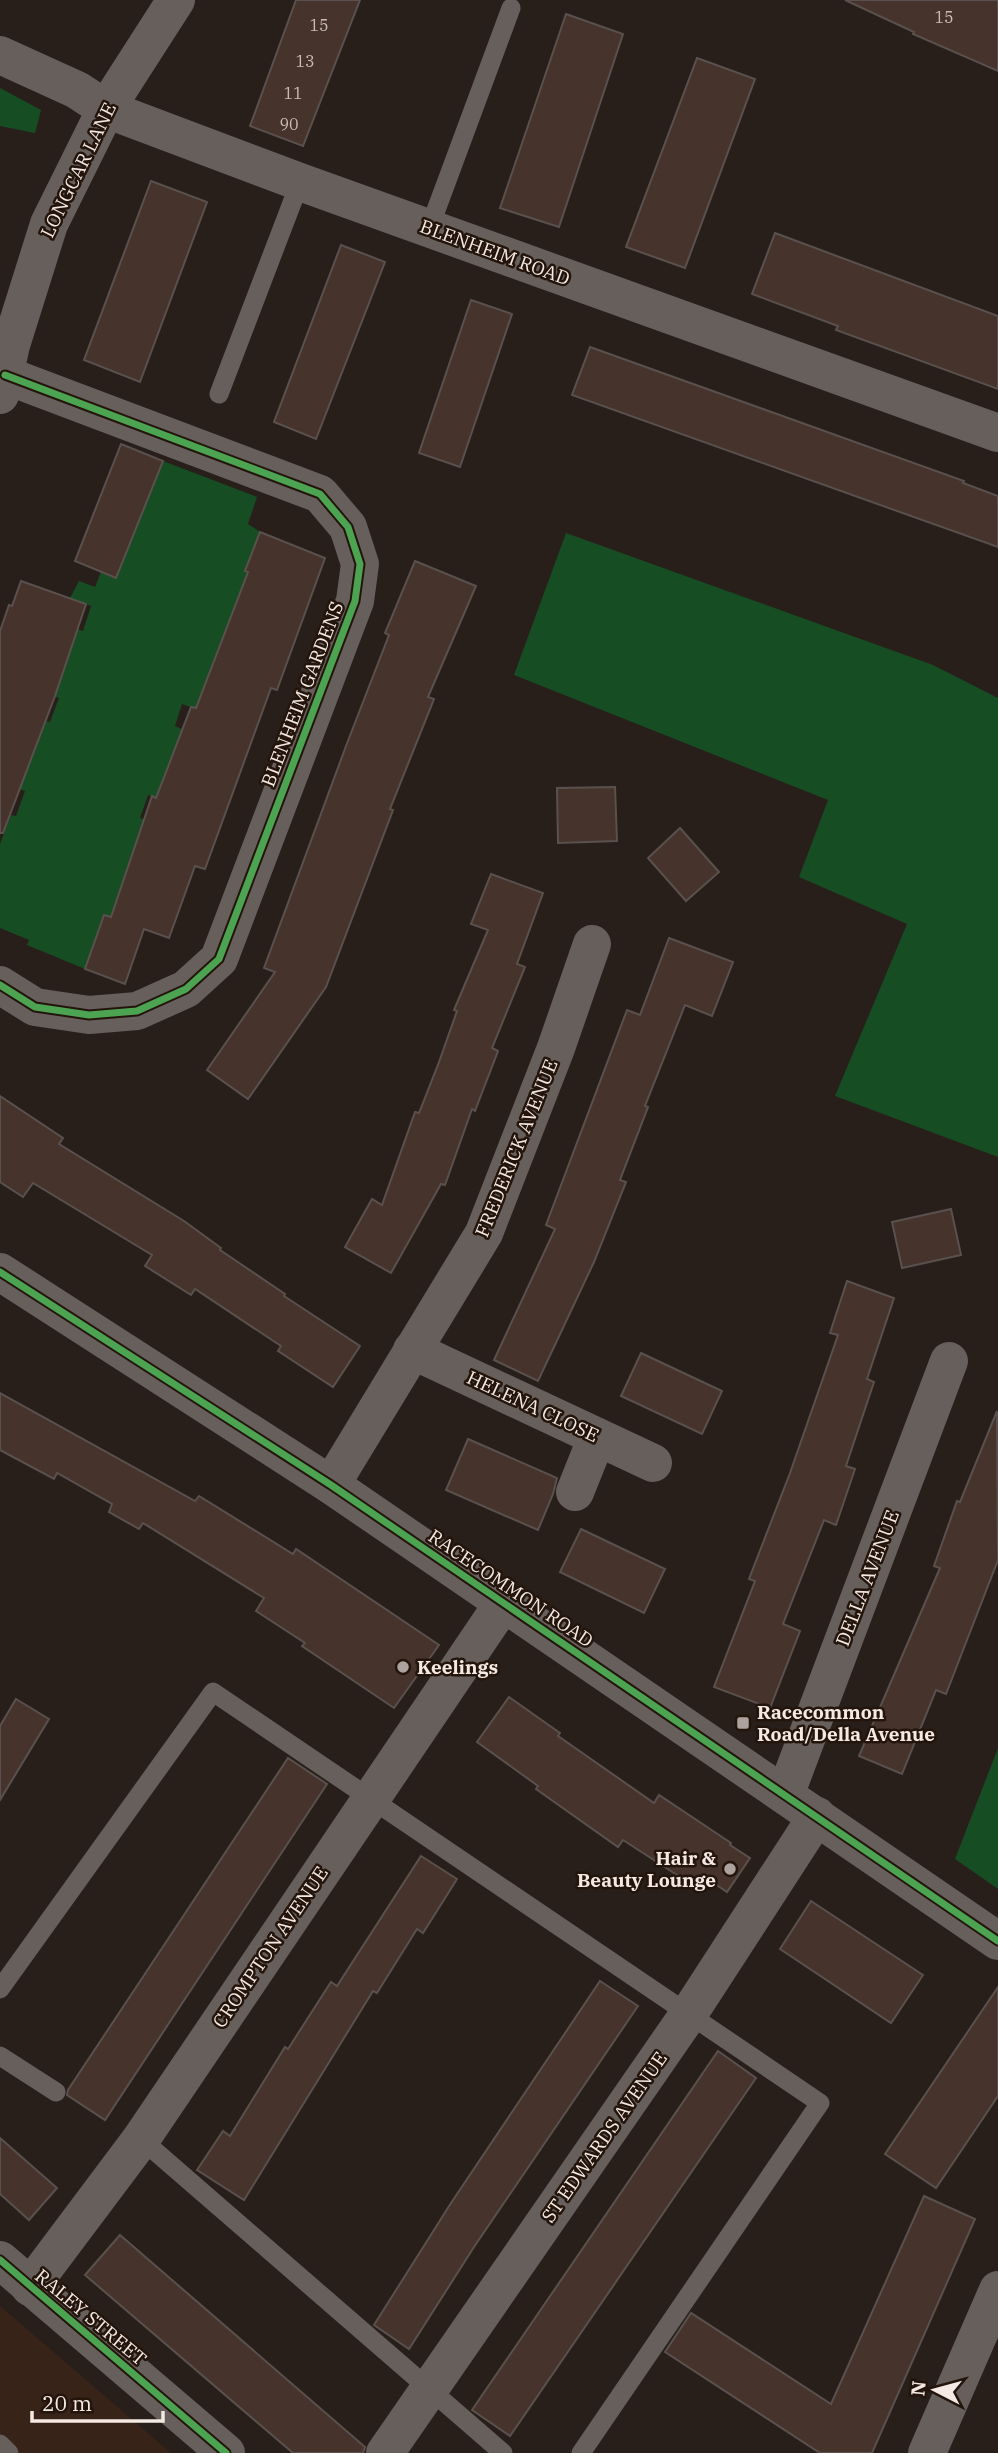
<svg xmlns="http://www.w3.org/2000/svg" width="998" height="2453" font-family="'IBM Plex Serif',serif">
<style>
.built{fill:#372318}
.green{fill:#174d23}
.building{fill:#45332c;stroke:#5a514e;stroke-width:2}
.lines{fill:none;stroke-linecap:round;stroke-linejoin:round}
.service{stroke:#665f5b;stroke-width:19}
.minor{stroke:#665f5b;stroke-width:38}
.tertiary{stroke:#665f5b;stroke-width:38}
.cycleway-casing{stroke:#24150c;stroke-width:11}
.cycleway{stroke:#4ca352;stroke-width:7}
.poi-dot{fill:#ada29d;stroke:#24150c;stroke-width:2.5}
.labels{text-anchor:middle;stroke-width:5;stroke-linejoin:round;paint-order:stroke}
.number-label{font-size:16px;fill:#c8bcb5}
.street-label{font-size:19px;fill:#f4e9e3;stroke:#24150c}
.poi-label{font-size:19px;font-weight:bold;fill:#f4e9e3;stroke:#24150c;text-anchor:start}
</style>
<rect width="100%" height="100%" fill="#281f1b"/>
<path class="built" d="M 0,2306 L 171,2453 L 0,2453 Z"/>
<g class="green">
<path d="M 0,88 L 41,110 L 35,133 L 0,126 Z"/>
<path d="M 163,461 L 257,497 L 248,524 L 260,532 L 245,571 L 271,581 L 238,597 L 212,665 L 216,716 L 182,704 L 175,726 L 182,729 L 173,753 L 181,807 L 148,795 L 140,818 L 148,821 L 156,888 L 124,878 L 111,917 L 103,915 L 85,969 L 27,945 L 29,940 L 0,928 L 0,844 L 11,815 L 16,816 L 25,791 L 1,783 L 35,750 L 45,721 L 50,722 L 59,698 L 36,689 L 77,629 L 83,631 L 91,606 L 70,598 L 79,581 L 95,587 L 101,572 L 116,578 Z"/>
<path d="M 566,533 L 933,665 L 998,698 L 998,1157 L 835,1096 L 907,924 L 799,877 L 828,800 L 514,675 Z"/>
<path d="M 998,1748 L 998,1889 L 955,1859 Z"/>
</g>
<g class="building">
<path d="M 296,0 L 360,0 L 303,146 L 250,126 Z"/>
<path d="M 845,0 L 998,0 L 998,71 L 913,34 L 914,32 Z"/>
<path d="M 566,14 L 623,34 L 559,227 L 500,208 Z"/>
<path d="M 697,58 L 755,79 L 685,268 L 626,247 Z"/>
<path d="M 151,181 L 207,202 L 140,382 L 84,360 Z"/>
<path d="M 775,233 L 998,316 L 998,389 L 836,330 L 838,326 L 752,294 Z"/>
<path d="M 341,245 L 385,262 L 316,439 L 274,422 Z"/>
<path d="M 471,300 L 512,314 L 460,467 L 419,453 Z"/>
<path d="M 590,347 L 964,481 L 963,483 L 998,496 L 998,547 L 572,395 Z"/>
<path d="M 121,444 L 163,461 L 116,578 L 75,561 Z"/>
<path d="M 260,532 L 325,558 L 277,690 L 271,688 L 205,869 L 195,866 L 169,938 L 144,929 L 125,984 L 85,969 L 104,915 L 111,917 L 152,796 L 156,798 L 191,707 L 196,708 L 248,572 L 245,571 Z"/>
<path d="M 415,561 L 476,586 L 428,697 L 434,699 L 390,809 L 393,810 L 326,987 L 248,1099 L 207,1070 L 275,972 L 264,968 L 346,746 L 389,635 L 385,633 Z"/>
<path d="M 21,581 L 86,604 L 55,696 L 3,833 L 0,833 L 0,631 L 9,605 L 12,606 Z"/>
<path d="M 615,787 L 617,841 L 558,843 L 557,788 Z"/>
<path d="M 680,828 L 719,872 L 686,901 L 648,858 Z"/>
<path d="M 491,874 L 543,893 L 517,964 L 525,967 L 492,1048 L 498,1051 L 475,1111 L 472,1109 L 445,1185 L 441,1184 L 391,1273 L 345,1247 L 372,1199 L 382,1205 L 415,1112 L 419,1113 L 439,1062 L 457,1011 L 454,1010 L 488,930 L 471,924 Z"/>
<path d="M 669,938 L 733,962 L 712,1016 L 685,1005 L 645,1106 L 648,1107 L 620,1180 L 626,1182 L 594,1262 L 538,1381 L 494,1360 L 555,1229 L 546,1225 L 627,1010 L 640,1015 Z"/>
<path d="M 0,1096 L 63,1138 L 59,1144 L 184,1221 L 221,1248 L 220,1250 L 285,1294 L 284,1296 L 360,1346 L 333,1387 L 278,1351 L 281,1346 L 195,1289 L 191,1295 L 145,1266 L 152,1255 L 33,1183 L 23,1197 L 0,1182 Z"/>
<path d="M 951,1209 L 961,1255 L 902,1268 L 892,1222 Z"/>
<path d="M 847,1281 L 894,1298 L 867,1379 L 874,1382 L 846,1466 L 855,1469 L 836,1525 L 824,1520 L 783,1624 L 800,1631 L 770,1708 L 714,1687 L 755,1581 L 749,1579 L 790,1473 L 838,1335 L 830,1333 Z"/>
<path d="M 641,1353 L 722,1391 L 702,1434 L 621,1396 Z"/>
<path d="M 0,1393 L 195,1501 L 199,1496 L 293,1554 L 296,1549 L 439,1645 L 394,1708 L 302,1646 L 305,1643 L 256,1611 L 264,1598 L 143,1523 L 139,1529 L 109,1512 L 112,1504 L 57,1473 L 54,1479 L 0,1450 Z"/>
<path d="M 997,1411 L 998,1560 L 946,1694 L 936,1690 L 902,1774 L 859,1756 L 940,1568 L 934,1566 L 957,1501 L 960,1502 Z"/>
<path d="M 468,1439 L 557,1478 L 553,1494 L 538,1530 L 446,1490 Z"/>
<path d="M 581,1529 L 665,1569 L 644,1613 L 560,1572 Z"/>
<path d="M 509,1697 L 560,1733 L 558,1736 L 654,1803 L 659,1795 L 731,1843 L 730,1845 L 750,1858 L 727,1892 L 708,1879 L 700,1890 L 623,1840 L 618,1847 L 536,1789 L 538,1786 L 477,1742 Z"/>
<path d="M 16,1699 L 49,1719 L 0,1800 L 0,1726 Z"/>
<path d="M 288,1758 L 327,1784 L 105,2120 L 67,2095 L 68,2090 Z"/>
<path d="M 421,1856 L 457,1879 L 423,1933 L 417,1929 L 377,1993 L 373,1991 L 244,2200 L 197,2170 L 223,2131 L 230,2136 L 285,2047 L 288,2049 L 331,1982 L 337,1986 Z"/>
<path d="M 811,1901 L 923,1975 L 891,2023 L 780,1949 Z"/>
<path d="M 600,1981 L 638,2006 L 474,2247 L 409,2349 L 374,2325 L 451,2203 Z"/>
<path d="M 998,1987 L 998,2096 L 936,2188 L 885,2154 Z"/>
<path d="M 718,2051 L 756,2078 L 510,2436 L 472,2410 Z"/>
<path d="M 0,2138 L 57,2188 L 29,2220 L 0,2194 Z"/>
<path d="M 924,2196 L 975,2219 L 872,2453 L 820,2453 L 665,2352 L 691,2313 L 831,2404 Z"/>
<path d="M 120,2235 L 365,2447 L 363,2453 L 293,2453 L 85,2275 Z"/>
</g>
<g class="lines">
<g class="service">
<path d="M 429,229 L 511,8"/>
<path d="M 219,394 L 300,182"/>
<path d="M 0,1989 L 213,1692 L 820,2103 L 581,2453"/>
<path d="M 0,2056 L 56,2092"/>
<path d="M 141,2139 L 503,2453"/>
<path d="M 0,2444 L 9,2453"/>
</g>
<g class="minor">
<path d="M 0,55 L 77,90 L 106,109 L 300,182 L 998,433"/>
<path d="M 0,395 L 11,345 L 49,224 L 106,109 L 176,0"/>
<path d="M 0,985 L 35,1007 L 89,1015 L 137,1011 L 186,989 L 219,959 L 355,601 L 360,564 L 348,527 L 320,494 L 5,375"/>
<path d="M 412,1350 L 653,1463"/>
<path d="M 331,1485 L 484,1233 L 556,1048 L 592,944"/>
<path d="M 575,1492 L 597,1437"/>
<path d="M 785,1795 L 949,1361"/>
<path d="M 0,2260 L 226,2453"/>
<path d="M 30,2287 L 141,2139 L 504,1602"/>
<path d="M 385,2453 L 688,2015 L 817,1816"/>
<path d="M 927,2453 L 998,2290"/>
</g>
<path class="tertiary" d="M 0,1272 L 331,1485 L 998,1941"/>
<defs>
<g id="cycleway">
<path d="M 0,985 L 35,1007 L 89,1015 L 137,1011 L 186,989 L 219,959 L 355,601 L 360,564 L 348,527 L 320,494 L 5,375"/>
<path d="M 0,1272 L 331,1485 L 998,1941"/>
<path d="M 0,2260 L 226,2453"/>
</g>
</defs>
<use href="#cycleway" class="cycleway-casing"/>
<use href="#cycleway" class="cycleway"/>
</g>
<g class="poi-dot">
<circle cx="403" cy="1667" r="7"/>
<rect x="736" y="1716" width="14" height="14" rx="3.5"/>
<circle cx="730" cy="1869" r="7"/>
</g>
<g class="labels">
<g class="number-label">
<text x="944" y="23">15</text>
<text x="319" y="31">15</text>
<text x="305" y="67">13</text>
<text x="293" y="99">11</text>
<text x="289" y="130">90</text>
</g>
<g class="street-label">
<text transform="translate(78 170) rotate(-64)" y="7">LONGCAR LANE</text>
<text transform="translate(495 252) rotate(20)" y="7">BLENHEIM ROAD</text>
<text transform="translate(302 694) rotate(-69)" y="7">BLENHEIM GARDENS</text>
<text transform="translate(516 1148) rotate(-68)" y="7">FREDERICK AVENUE</text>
<text transform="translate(533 1406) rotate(25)" y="7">HELENA CLOSE</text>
<text transform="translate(867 1578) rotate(-69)" y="7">DELLA AVENUE</text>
<text transform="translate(511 1588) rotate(34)" y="7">RACECOMMON ROAD</text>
<text transform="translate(270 1947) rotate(-56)" y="7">CROMPTON AVENUE</text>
<text transform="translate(604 2137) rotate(-55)" y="7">ST EDWARDS AVENUE</text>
<text transform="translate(91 2317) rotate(40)" y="7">RALEY STREET</text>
</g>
<g class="poi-label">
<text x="417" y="1674">Keelings</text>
<text x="757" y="1719">Racecommon<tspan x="757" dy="22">Road/Della Avenue</tspan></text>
<text x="716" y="1865" text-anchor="end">Hair &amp;<tspan x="716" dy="22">Beauty Lounge</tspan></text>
</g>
</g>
<g transform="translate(935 2390) rotate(276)" stroke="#24150c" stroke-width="5" paint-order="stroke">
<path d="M0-5L12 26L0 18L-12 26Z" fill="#f4e9e3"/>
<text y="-10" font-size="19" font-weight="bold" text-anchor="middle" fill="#f4e9e3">N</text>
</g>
<path d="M32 2411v10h131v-10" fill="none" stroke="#f4e9e3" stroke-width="3.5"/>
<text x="42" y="2411" font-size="21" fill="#f4e9e3" stroke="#24150c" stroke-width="5" paint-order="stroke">20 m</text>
</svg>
